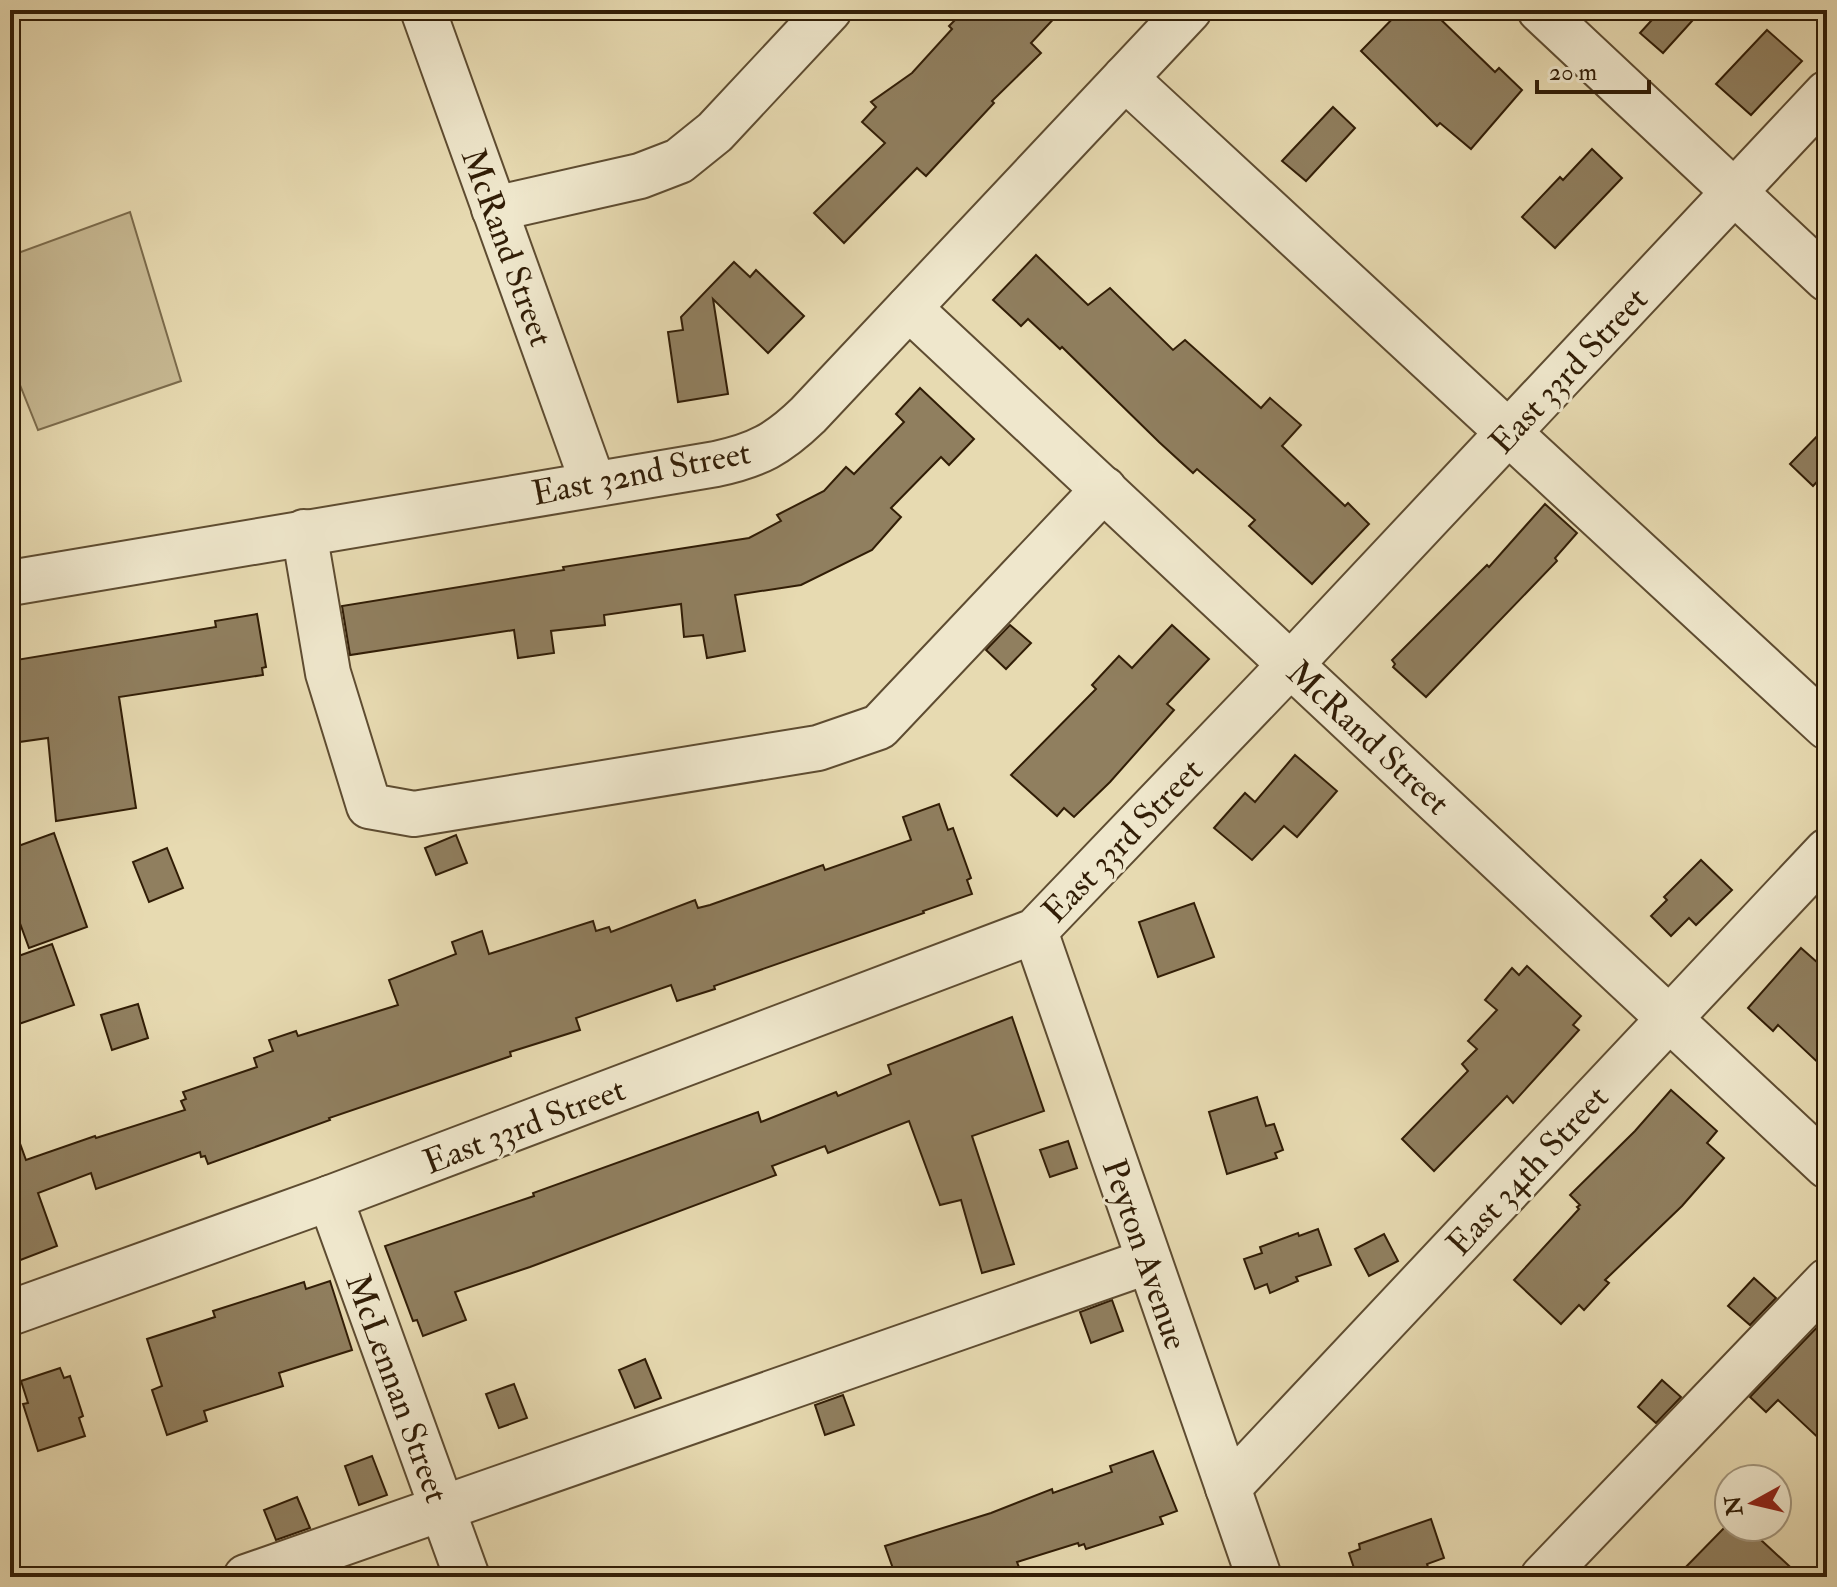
<svg xmlns="http://www.w3.org/2000/svg" width="1837" height="1587" font-family="'IM FELL Double Pica',serif">
<style>
.green{fill:#c8ba94;stroke:#7c6c4d;stroke-width:2}
.building{fill:#907f5f;stroke:#311d06;stroke-width:2}
.lines{fill:none;stroke-linecap:round;stroke-linejoin:round}
.minor-casing{stroke:#5e4c31;stroke-width:48}
.minor{stroke:#efe7cc;stroke-width:44}
.labels{text-anchor:middle;stroke-width:6;stroke-linejoin:round;paint-order:stroke}
.street-label{font-size:34px;fill:#311d06;stroke:#efe7cc}
</style>
<rect width="100%" height="100%" fill="#e7dab1"/>
<filter id="stains"><feTurbulence type="fractalNoise" baseFrequency=".0025" numOctaves="4"/><feColorMatrix values="0 0 0 0 .2 0 0 0 0 .09 0 0 0 0 .02 0 0 0 .5 -.17"/></filter>
<radialGradient id="worn" r=".72"><stop offset=".6" stop-color="#630" stop-opacity="0"/><stop offset="1" stop-color="#630" stop-opacity=".3"/></radialGradient>
<path class="green" d="M 130,212 L 181,381 L 38,430 L 10,360 L 10,256 Z"/>
<g class="building">
<path d="M 965,10 L 1062,10 L 1031,43 L 1041,53 L 992,101 L 994,103 L 926,176 L 917,168 L 844,243 L 814,213 L 885,143 L 862,122 L 876,107 L 871,102 L 912,73 L 952,29 L 949,26 Z"/>
<path d="M 1401,10 L 1431,10 L 1495,72 L 1499,68 L 1522,90 L 1471,149 L 1440,123 L 1437,126 L 1361,51 Z"/>
<path d="M 1661,10 L 1702,10 L 1663,53 L 1640,33 Z"/>
<path d="M 1767,30 L 1802,61 L 1751,115 L 1716,84 Z"/>
<path d="M 1333,107 L 1355,128 L 1306,181 L 1282,161 Z"/>
<path d="M 1592,149 L 1622,178 L 1555,248 L 1522,217 L 1560,177 L 1563,180 Z"/>
<path d="M 1036,255 L 1088,305 L 1110,288 L 1173,350 L 1185,340 L 1261,408 L 1270,398 L 1301,425 L 1282,446 L 1345,506 L 1348,503 L 1369,524 L 1312,584 L 1249,526 L 1255,520 L 1197,469 L 1193,473 L 1159,442 L 1062,347 L 1060,349 L 1028,319 L 1021,326 L 993,300 Z"/>
<path d="M 734,262 L 750,277 L 756,270 L 804,316 L 768,353 L 713,299 L 728,394 L 678,402 L 668,332 L 683,330 L 681,317 Z"/>
<path d="M 920,388 L 974,439 L 949,465 L 941,457 L 891,508 L 901,517 L 872,550 L 801,585 L 735,595 L 745,651 L 707,658 L 703,635 L 684,637 L 681,604 L 604,615 L 605,625 L 551,631 L 554,653 L 518,658 L 514,630 L 350,655 L 342,606 L 564,570 L 563,567 L 749,538 L 781,521 L 777,515 L 824,491 L 846,467 L 854,474 L 904,422 L 896,414 Z"/>
<path d="M 1827,426 L 1827,471 L 1813,486 L 1790,464 Z"/>
<path d="M 1545,504 L 1577,533 L 1555,558 L 1557,561 L 1426,697 L 1393,667 L 1395,664 L 1392,660 L 1487,565 L 1489,567 Z"/>
<path d="M 257,614 L 266,667 L 262,668 L 263,675 L 119,697 L 136,808 L 56,821 L 48,738 L 19,742 L 15,703 L 10,704 L 10,661 L 216,627 L 215,621 Z"/>
<path d="M 1010,625 L 1031,643 L 1006,669 L 986,650 Z"/>
<path d="M 1172,625 L 1209,659 L 1167,704 L 1174,710 L 1110,782 L 1074,817 L 1064,808 L 1057,816 L 1011,775 L 1096,689 L 1092,685 L 1119,656 L 1132,668 Z"/>
<path d="M 1295,755 L 1337,791 L 1297,837 L 1284,826 L 1252,860 L 1214,828 L 1245,793 L 1255,802 Z"/>
<path d="M 939,804 L 948,830 L 953,828 L 971,878 L 967,880 L 972,894 L 923,911 L 924,913 L 714,986 L 715,989 L 677,1001 L 671,985 L 576,1018 L 580,1030 L 510,1052 L 511,1056 L 329,1118 L 330,1120 L 208,1164 L 205,1156 L 201,1157 L 200,1152 L 96,1189 L 91,1173 L 38,1193 L 57,1246 L 10,1264 L 10,1128 L 14,1127 L 26,1160 L 95,1136 L 96,1138 L 185,1110 L 181,1101 L 186,1099 L 183,1092 L 257,1067 L 254,1058 L 273,1051 L 269,1040 L 296,1031 L 298,1036 L 398,1005 L 389,980 L 456,954 L 452,942 L 482,931 L 489,954 L 593,921 L 596,931 L 609,927 L 611,932 L 695,900 L 698,908 L 710,905 L 823,865 L 825,870 L 911,840 L 903,817 Z"/>
<path d="M 54,833 L 87,927 L 29,948 L 10,896 L 10,849 Z"/>
<path d="M 456,835 L 467,863 L 436,875 L 425,848 Z"/>
<path d="M 167,848 L 183,888 L 149,902 L 133,862 Z"/>
<path d="M 1701,860 L 1732,890 L 1696,925 L 1689,918 L 1671,936 L 1651,916 L 1667,900 L 1664,897 Z"/>
<path d="M 1194,903 L 1214,957 L 1158,977 L 1139,922 Z"/>
<path d="M 52,944 L 74,1005 L 10,1027 L 10,959 Z"/>
<path d="M 1801,948 L 1827,971 L 1827,1071 L 1778,1025 L 1773,1031 L 1748,1008 Z"/>
<path d="M 1527,966 L 1581,1016 L 1573,1025 L 1579,1030 L 1513,1103 L 1507,1096 L 1434,1171 L 1402,1139 L 1468,1071 L 1462,1064 L 1477,1049 L 1468,1041 L 1497,1010 L 1485,1000 L 1512,968 L 1519,975 Z"/>
<path d="M 138,1004 L 148,1038 L 112,1050 L 101,1015 Z"/>
<path d="M 1012,1017 L 1044,1111 L 972,1136 L 1014,1264 L 982,1273 L 961,1200 L 940,1205 L 909,1121 L 828,1153 L 825,1146 L 772,1166 L 776,1175 L 530,1267 L 455,1292 L 466,1320 L 423,1336 L 417,1320 L 413,1321 L 385,1246 L 534,1196 L 533,1193 L 758,1112 L 761,1122 L 836,1092 L 838,1096 L 891,1074 L 888,1065 Z"/>
<path d="M 1671,1090 L 1717,1131 L 1707,1143 L 1724,1158 L 1682,1206 L 1605,1280 L 1609,1283 L 1584,1310 L 1579,1305 L 1561,1324 L 1514,1280 L 1579,1209 L 1577,1207 L 1580,1205 L 1570,1195 L 1635,1131 Z"/>
<path d="M 1257,1097 L 1266,1126 L 1274,1124 L 1283,1150 L 1275,1153 L 1277,1158 L 1227,1174 L 1209,1112 Z"/>
<path d="M 1068,1141 L 1077,1168 L 1050,1177 L 1040,1150 Z"/>
<path d="M 1318,1229 L 1331,1265 L 1296,1277 L 1298,1281 L 1270,1293 L 1267,1284 L 1255,1289 L 1244,1259 L 1262,1253 L 1260,1247 L 1298,1233 L 1299,1236 Z"/>
<path d="M 1384,1234 L 1398,1261 L 1369,1276 L 1355,1249 Z"/>
<path d="M 1754,1278 L 1776,1298 L 1750,1325 L 1728,1306 Z"/>
<path d="M 330,1281 L 352,1350 L 279,1373 L 283,1386 L 204,1411 L 207,1421 L 167,1435 L 152,1390 L 162,1386 L 147,1339 L 215,1317 L 213,1311 L 304,1282 L 306,1289 Z"/>
<path d="M 1112,1300 L 1123,1331 L 1091,1343 L 1080,1312 Z"/>
<path d="M 1827,1317 L 1827,1446 L 1778,1400 L 1766,1412 L 1750,1397 Z"/>
<path d="M 645,1359 L 661,1398 L 635,1408 L 619,1370 Z"/>
<path d="M 60,1368 L 64,1378 L 70,1376 L 83,1416 L 79,1418 L 85,1436 L 38,1451 L 23,1404 L 28,1403 L 21,1381 Z"/>
<path d="M 1662,1380 L 1681,1397 L 1656,1423 L 1638,1407 Z"/>
<path d="M 514,1384 L 527,1418 L 499,1428 L 486,1394 Z"/>
<path d="M 843,1395 L 854,1425 L 825,1435 L 815,1405 Z"/>
<path d="M 1153,1451 L 1177,1511 L 1160,1517 L 1163,1524 L 1086,1549 L 1084,1544 L 1079,1546 L 1078,1543 L 1017,1562 L 1020,1570 L 999,1577 L 896,1577 L 885,1546 L 991,1513 L 1052,1489 L 1053,1493 L 1112,1472 L 1110,1466 Z"/>
<path d="M 372,1456 L 387,1495 L 359,1505 L 345,1466 Z"/>
<path d="M 297,1497 L 310,1528 L 276,1540 L 264,1510 Z"/>
<path d="M 1431,1519 L 1444,1558 L 1427,1564 L 1429,1570 L 1409,1577 L 1357,1577 L 1349,1553 L 1360,1549 L 1359,1544 Z"/>
<path d="M 1725,1527 L 1747,1527 L 1801,1577 L 1676,1577 Z"/>
</g>
<g class="lines">
<defs>
<g id="minor">
<path d="M 423,10 L 593,483"/>
<path d="M 1540,10 L 1827,279"/>
<path d="M 1125,78 L 1827,727"/>
<path d="M 494,209 L 640,176 L 679,161 L 715,132 L 829,10"/>
<path d="M 909,308 L 1827,1166"/>
<path d="M 304,532 L 328,673 L 369,806 L 414,814 L 818,748 L 879,727 L 1104,489"/>
<path d="M 10,583 L 716,464 C 758,455 778,444 808,415 L 1189,10"/>
<path d="M 1035,931 L 1259,1577"/>
<path d="M 330,1198 L 467,1577"/>
<path d="M 10,1313 L 330,1198 L 1035,931 L 1291,664 L 1827,93"/>
<path d="M 1228,1488 L 1827,851"/>
<path d="M 246,1577 L 1149,1261"/>
<path d="M 1543,1577 L 1827,1281"/>
</g>
</defs>
<use href="#minor" class="minor-casing"/>
<use href="#minor" class="minor"/>
</g>
<g class="labels">
<g class="street-label">
<text transform="translate(508 247) rotate(70)" y="12">McRand Street</text>
<text transform="translate(1568 370) rotate(-47)" y="12">East 33rd Street</text>
<text transform="translate(641 472) rotate(-11)" y="12">East 32nd Street</text>
<text transform="translate(1369 737) rotate(43)" y="12">McRand Street</text>
<text transform="translate(1122 840) rotate(-46)" y="12">East 33rd Street</text>
<text transform="translate(524 1125) rotate(-21)" y="12">East 33rd Street</text>
<text transform="translate(1527 1170) rotate(-47)" y="12">East 34th Street</text>
<text transform="translate(1146 1254) rotate(71)" y="12">Peyton Avenue</text>
<text transform="translate(398 1388) rotate(70)" y="12">McLennan Street</text>
</g>
</g>
<rect width="1837" height="1587" fill="none" stroke="#e7dab1" stroke-width="40"/>
<rect x="12" y="12" width="1813" height="1563" fill="none" stroke="#311d06" stroke-width="4"/>
<rect x="20" y="20" width="1797" height="1547" fill="none" stroke="#311d06" stroke-width="2"/>
<g transform="translate(1753 1503) rotate(262)"><circle r="38" fill="#efe7cc" stroke="#a3967d" stroke-width="2"/>
<path d="M0-6L14 30L0 20L-14 30Z" fill="#8f2418"/>
<text y="-12" font-size="22" font-weight="bold" text-anchor="middle" fill="#311d06">N</text>
</g>
<path d="M1537 80v12h112v-12" fill="none" stroke="#311d06" stroke-width="4"/>
<text x="1549" y="80" font-size="24" fill="#311d06" stroke="#efe7cc" stroke-width="6" paint-order="stroke">20 m</text>
<rect width="100%" height="100%" filter="url(#stains)"/>
<rect width="100%" height="100%" fill="url(#worn)"/>
</svg>
